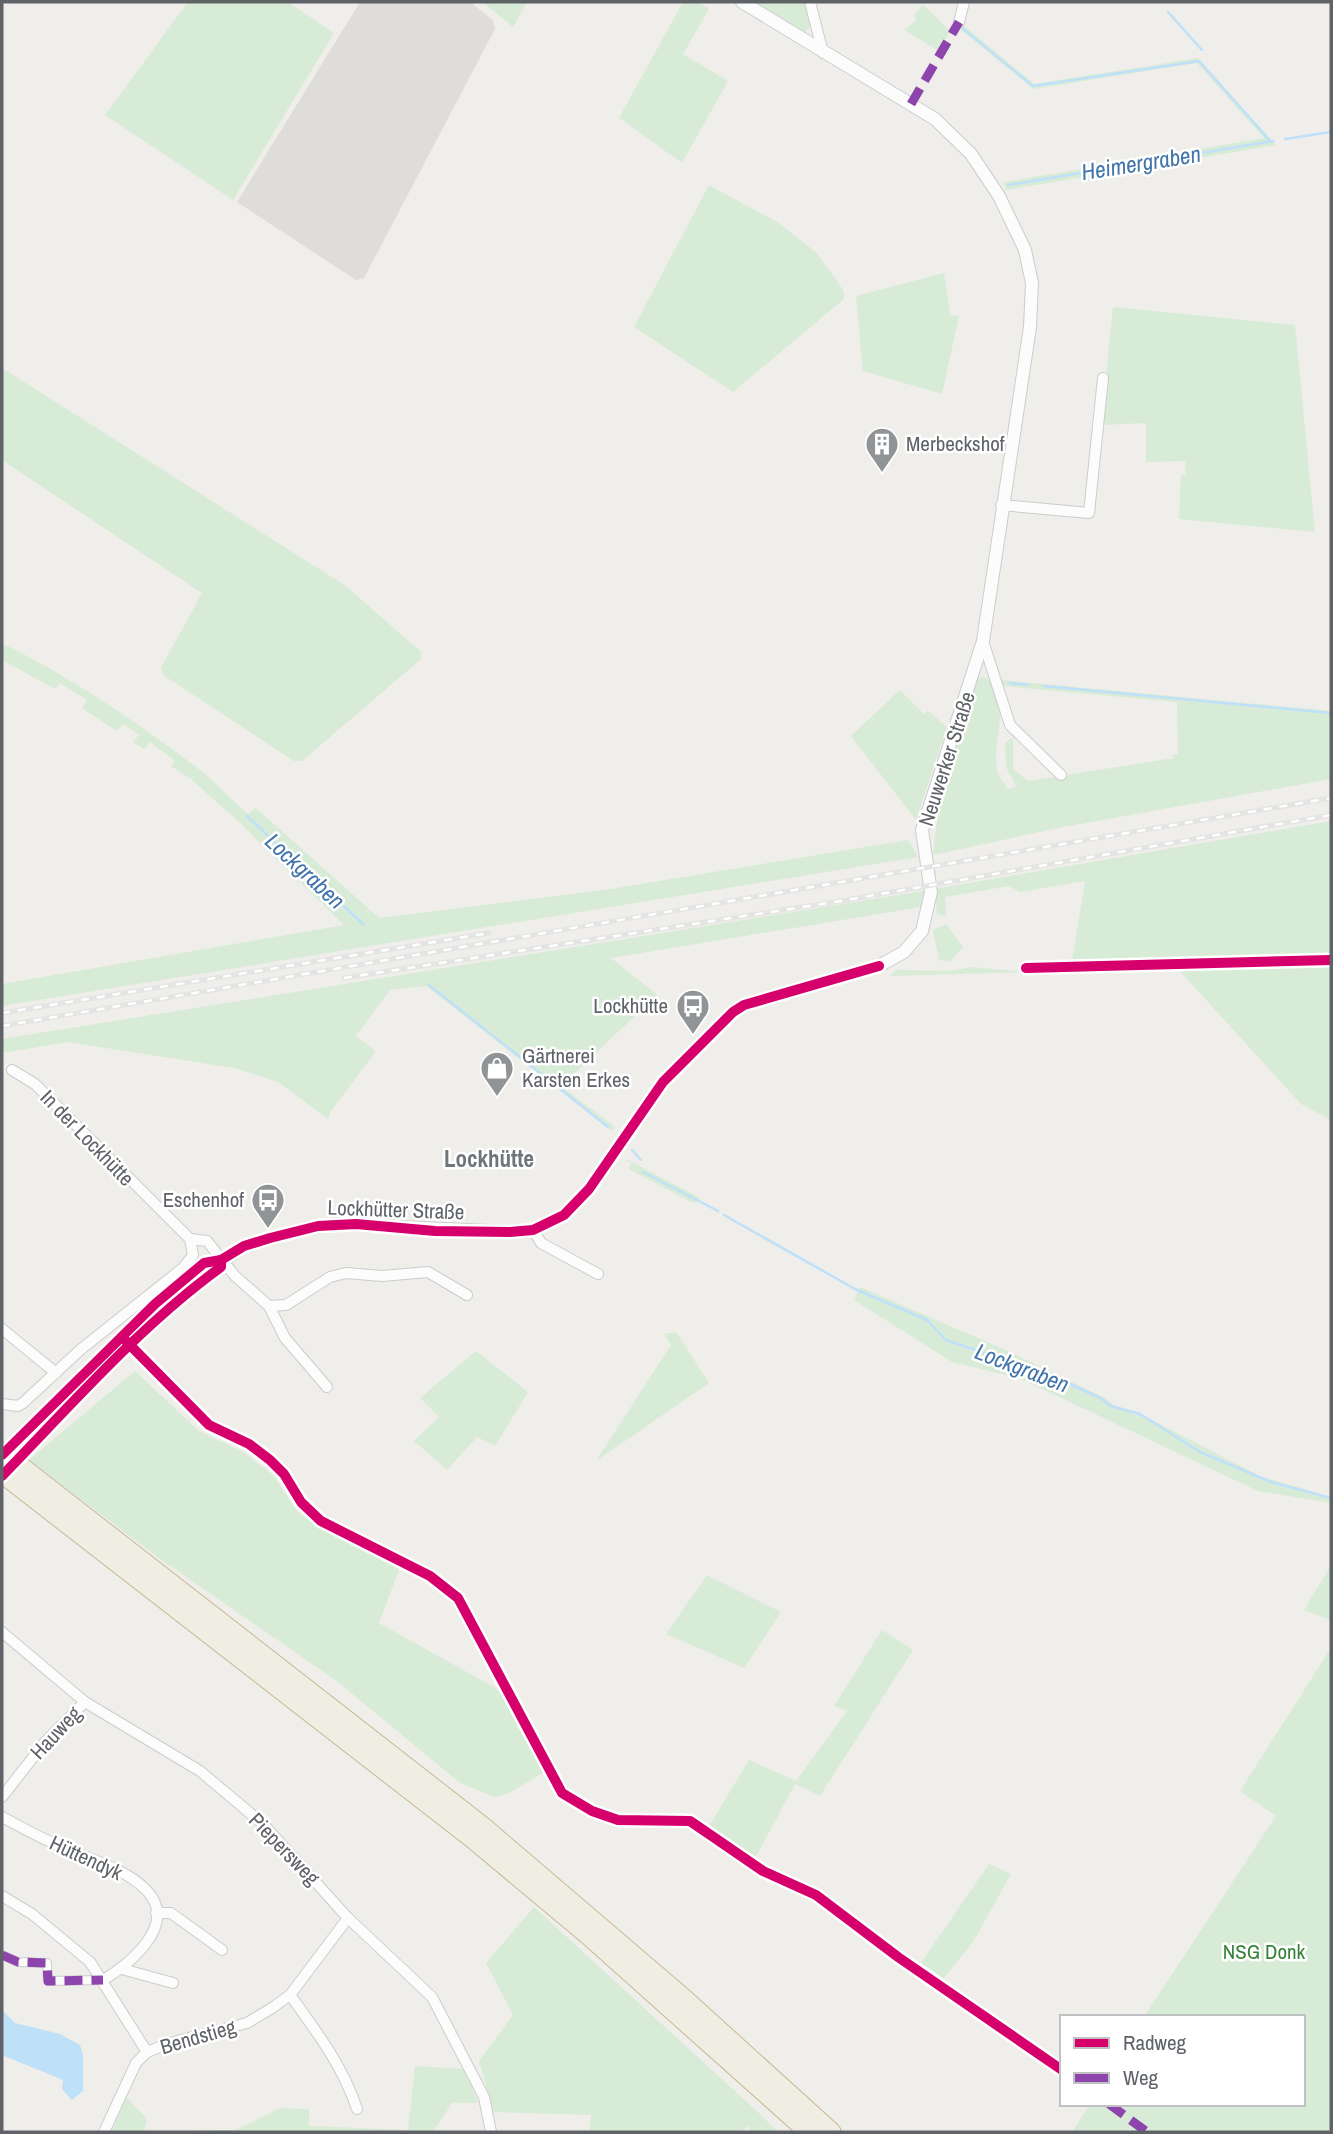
<svg xmlns="http://www.w3.org/2000/svg" width="1333" height="2134" font-family="'Archivo Narrow',sans-serif">
<style>
.industrial{fill:#dfddda}
.green{fill:#d8ebd6}
.water{fill:#bfe0f9}
.lines{fill:none;stroke-linecap:round;stroke-linejoin:round}
.stream{stroke:#bfe0f9;stroke-width:2.5}
.pedestrian-casing{stroke:#cbcccc;stroke-width:10}
.minor-casing{stroke:#cbcccc;stroke-width:12}
.tertiary-casing{stroke:#cbcccc;stroke-width:14}
.motorway-casing{stroke:#c8b996;stroke-width:21}
.pedestrian{stroke:#fdfcfc;stroke-width:8}
.minor{stroke:#fdfcfc;stroke-width:10}
.tertiary{stroke:#fdfcfc;stroke-width:12}
.motorway{stroke:#f0ede3;stroke-width:19}
.rail-casing{stroke:#e4e4e4;stroke-width:5}
.rail{stroke:#fff;stroke-width:2.5;stroke-dasharray:8;stroke-linecap:butt}
.tertiary-bridge-casing{stroke:#cbcccc;stroke-width:14;stroke-linecap:butt}
.tertiary-bridge{stroke:#fdfcfc;stroke-width:12}
.quiet{stroke:#8e44ad;stroke-width:9;stroke-dasharray:18 9;stroke-linecap:butt}
.cycleway-casing{stroke:#fff;stroke-width:15}
.cycleway{stroke:#d6006c;stroke-width:10}
.labels{text-anchor:middle;stroke-width:5;stroke-linejoin:round;paint-order:stroke}
.poi-label{font-size:21px;fill:#5f6368;stroke:#fff;text-anchor:start}
.street-label{font-size:21px;fill:#5f6368;stroke:#fff}
.park-label{font-size:21px;fill:#348238;stroke:#fff}
.water-label{font-size:23px;font-style:italic;fill:#4174aa;stroke:#fff}
.neighbourhood-label{font-size:23px;font-weight:bold;fill:#70757a;stroke:#fff}
</style>
<rect width="100%" height="100%" fill="#efeeea"/>
<path class="industrial" d="M 360,2 L 470,2 L 493,20 L 495,29 L 364,278 L 356,280 L 237,202 Z"/>
<g class="green">
<path d="M 188,2 L 288,2 L 334,33 L 233,200 L 105,115 Z"/>
<path d="M 482,2 L 527,2 L 513,27 Z"/>
<path d="M 683,2 L 698,2 L 709,9 L 683,54 L 728,81 L 682,163 L 619,118 Z"/>
<path d="M 755,2 L 806,2 L 813,24 L 805,32 Z"/>
<path d="M 923,5 L 950,31 L 939,51 L 904,30 L 916,21 L 915,14 Z"/>
<path d="M 961,23 L 1034,84 L 1198,58 L 1276,145 L 1006,190 L 1004,182 L 1264,138 L 1197,63 L 1033,89 L 958,27 Z"/>
<path d="M 709,185 L 777,222 L 817,253 L 844,291 L 844,299 L 733,392 L 634,327 Z"/>
<path d="M 944,273 L 950,315 L 959,316 L 942,394 L 863,371 L 856,296 Z"/>
<path d="M 1113,307 L 1295,325 L 1315,532 L 1179,519 L 1181,475 L 1186,475 L 1185,461 L 1146,462 L 1146,423 L 1101,425 Z"/>
<path d="M 2,368 L 346,586 L 421,652 L 421,659 L 302,761 L 294,761 L 163,675 L 161,668 L 202,593 L 2,460 Z"/>
<path d="M 2,643 C 70,677 136,721 196,767 C 215,781 230,799 248,814 L 256,808 L 379,918 L 611,889 L 908,840 L 918,857 L 2,1006 L 2,984 L 344,925 L 239,822 L 191,779 L 171,766 L 175,761 L 150,742 L 144,749 L 133,742 L 139,735 L 123,724 L 117,731 L 82,708 L 87,700 L 60,683 L 55,689 L 2,660 Z"/>
<path d="M 985,677 C 1014,699 991,743 997,769 C 998,776 1004,783 1008,789 L 1016,786 L 1006,767 L 1005,743 L 1013,737 L 1013,769 L 1028,781 L 1174,758 L 1172,755 L 1178,754 L 1177,702 L 1003,686 L 1001,680 L 1331,711 L 1331,779 L 1058,828 L 933,855 L 940,797 L 977,678 Z"/>
<path d="M 900,690 L 924,714 L 928,711 L 947,727 L 916,820 L 851,736 Z"/>
<path d="M 1331,821 L 1331,955 L 1072,962 L 1085,881 L 1020,892 L 1009,886 L 945,897 L 946,917 L 937,914 L 934,889 Z"/>
<path d="M 924,891 L 921,907 L 611,958 L 657,995 L 561,1086 L 615,1127 L 612,1131 L 426,986 L 390,990 L 356,1036 L 376,1051 L 331,1111 L 328,1119 L 278,1082 L 234,1068 L 68,1042 L 2,1053 L 2,1039 Z"/>
<path d="M 946,924 L 963,947 L 950,962 L 939,960 L 933,930 Z"/>
<path d="M 1331,965 L 1331,1120 L 1301,1104 L 1177,968 Z"/>
<path d="M 972,967 L 1025,972 L 890,976 L 896,970 L 951,971 Z"/>
<path d="M 625,1160 L 626,1159 L 700,1198 L 696,1203 L 689,1201 L 629,1169 L 631,1163 Z"/>
<path d="M 860,1287 L 1008,1351 L 1105,1398 L 1117,1408 L 1150,1419 L 1260,1476 L 1331,1497 L 1331,1503 L 1258,1491 L 1019,1378 L 952,1362 L 854,1300 Z"/>
<path d="M 676,1332 L 709,1383 L 596,1461 L 671,1345 L 664,1334 Z"/>
<path d="M 476,1351 L 528,1392 L 495,1446 L 477,1437 L 447,1470 L 414,1441 L 439,1417 L 420,1398 Z"/>
<path d="M 135,1371 L 199,1431 L 243,1452 L 273,1475 L 297,1511 L 307,1519 L 400,1567 L 379,1623 L 499,1690 L 545,1772 L 509,1793 L 495,1797 L 460,1783 L 338,1682 L 156,1556 L 29,1460 Z"/>
<path d="M 1331,1565 L 1331,1620 L 1304,1610 Z"/>
<path d="M 707,1575 L 781,1612 L 744,1668 L 666,1634 Z"/>
<path d="M 882,1630 L 913,1650 L 820,1796 L 795,1784 L 753,1862 L 708,1828 L 749,1760 L 796,1781 L 847,1711 L 834,1706 Z"/>
<path d="M 1331,1648 L 1331,2132 L 1072,2132 L 1090,2104 L 1303,2104 L 1303,2017 L 1144,2017 L 1276,1816 L 1240,1791 Z"/>
<path d="M 989,1864 L 1011,1874 L 973,1942 L 944,1978 L 921,1963 Z"/>
<path d="M 534,1907 L 760,2114 L 778,2132 L 753,2132 L 747,2126 L 742,2132 L 589,2132 L 591,2115 L 494,2112 L 479,2061 L 513,2015 L 486,1963 Z"/>
<path d="M 415,2066 L 465,2069 L 478,2103 L 452,2103 L 433,2132 L 112,2132 L 126,2097 L 147,2119 L 144,2132 L 236,2130 L 280,2108 L 309,2109 L 309,2126 L 408,2130 Z"/>
</g>
<path class="water" d="M 2,2010 L 15,2023 L 60,2034 L 80,2045 L 83,2055 L 83,2091 L 72,2100 L 62,2089 L 63,2080 L 2,2055 Z"/>
<g class="lines">
<g class="stream">
<path d="M 1168,12 L 1202,50"/>
<path d="M 962,28 L 1033,86 L 1199,61 L 1271,142"/>
<path d="M 1285,139 L 1331,132"/>
<path d="M 1008,185 L 1273,141"/>
<path d="M 1010,683 L 1028,685"/>
<path d="M 1044,686 L 1331,713"/>
<path d="M 247,816 L 364,925"/>
<path d="M 429,985 L 608,1127"/>
<path d="M 632,1150 L 641,1160"/>
<path d="M 643,1172 L 718,1211"/>
<path d="M 724,1215 L 855,1289 L 927,1320 L 946,1340 L 1053,1376 L 1100,1398 L 1111,1406 L 1140,1414 L 1200,1452 L 1271,1482 L 1331,1498"/>
</g>
<defs>
<path id="pedestrian" d="M 2,1955 L 18,1962 L 47,1963 L 48,1981 L 103,1980"/>
<g id="minor">
<path d="M 810,2 L 823,53"/>
<path d="M 959,22 L 964,2"/>
<path d="M 1001,505 L 1089,513 L 1103,378"/>
<path d="M 983,641 L 1010,725 L 1061,775"/>
<path d="M 12,1070 L 35,1084 L 190,1239 L 207,1241 L 235,1276 L 269,1306 L 286,1305 L 330,1277 L 346,1273 L 382,1276 L 428,1272 L 467,1295"/>
<path d="M 533,1230 L 541,1243 L 598,1274"/>
<path d="M 269,1306 L 285,1338 L 327,1387"/>
<path d="M 2,1329 L 56,1373"/>
<path d="M 2,1404 L 18,1406 L 23,1403 L 80,1350 L 183,1268 L 193,1255 L 190,1239"/>
<path d="M 2,1632 L 85,1702 L 200,1771 L 263,1824 L 348,1918 L 432,1997 L 484,2097 L 491,2132"/>
<path d="M 2,1797 L 45,1742 L 85,1702"/>
<path d="M 2,1817 C 21,1827 40,1838 60,1846 C 88,1859 126,1868 147,1891 C 179,1924 129,1965 103,1980"/>
<path d="M 2,1896 L 32,1914 L 90,1962 L 147,2052"/>
<path d="M 156,1913 L 171,1913 L 222,1950"/>
<path d="M 122,1969 L 173,1983"/>
<path d="M 290,1995 C 316,2031 343,2066 357,2109"/>
<path d="M 104,2132 L 136,2063 L 147,2052 L 170,2043 L 247,2023 L 272,2008 L 290,1995 L 348,1918"/>
</g>
<path id="tertiary" d="M 34,1431 L 176,1295 L 244,1246 L 303,1229 L 338,1224 L 510,1232 L 533,1230 L 564,1215 L 589,1189 L 663,1082 L 733,1012 L 744,1005 L 879,966 L 904,952 L 922,931 L 931,892 L 922,830 L 983,641 L 1030,327 L 1032,283 L 1025,250 L 999,196 L 971,154 L 935,119 L 742,2"/>
<g id="motorway">
<path d="M 2,1452 L 482,1826 L 682,1997 L 831,2132"/>
<path d="M 2,1473 L 472,1838 L 587,1934 L 809,2132"/>
</g>
</defs>
<use href="#pedestrian" class="pedestrian-casing"/>
<use href="#minor" class="minor-casing"/>
<use href="#tertiary" class="tertiary-casing"/>
<use href="#motorway" class="motorway-casing"/>
<use href="#pedestrian" class="pedestrian"/>
<use href="#minor" class="minor"/>
<use href="#tertiary" class="tertiary"/>
<use href="#motorway" class="motorway"/>
<defs>
<g id="rail">
<path d="M 344,978 L 835,902 L 1331,815"/>
<path d="M 2,1013 L 489,933"/>
<path d="M 2,1026 L 1331,798"/>
</g>
</defs>
<use href="#rail" class="rail-casing"/>
<use href="#rail" class="rail"/>
<defs>
<path id="tertiary-bridge" d="M 2,1464 L 34,1431"/>
</defs>
<use href="#tertiary-bridge" class="tertiary-bridge-casing"/>
<use href="#tertiary-bridge" class="tertiary-bridge"/>
<g class="quiet">
<path d="M 911,104 L 959,22"/>
<path d="M 2,1955 L 18,1962 L 47,1963 L 48,1981 L 103,1980"/>
<path d="M 1109,2104 L 1147,2132"/>
</g>
<defs>
<g id="cycleway">
<path d="M 1026,968 L 1331,960"/>
<path d="M 122,1337 L 209,1425 L 249,1444 L 270,1460 L 284,1474 L 301,1502 L 321,1521 L 430,1576 L 458,1598 L 562,1793 L 592,1811 L 618,1820 L 690,1821 L 763,1871 L 816,1895 L 898,1957 L 1062,2070"/>
<path d="M 2,1455 L 155,1304 L 204,1263 L 221,1260 L 244,1246 L 270,1238 L 318,1226 L 356,1224 L 435,1231 L 510,1232 L 533,1230 L 564,1215 L 589,1189 L 663,1082 L 733,1012 L 744,1005 L 879,966"/>
<path d="M 2,1476 C 72,1404 140,1326 221,1267 L 221,1260"/>
</g>
</defs>
<use href="#cycleway" class="cycleway-casing"/>
<use href="#cycleway" class="cycleway"/>
</g>
<defs>
<symbol id="building-pin" viewBox="-11 -11 22 30"><path d="M0 17L-7.5 6A9.5 9.5 0 1 1 7.5 6Z" fill="#919496" stroke="#fff"/><path d="M-4-6H4V6H1V3H-1V6H-4ZM-2.5-4.3h1.7v1.8h-1.7ZM.8-4.3h1.7v1.8H.8ZM-2.5-1h1.7V.8h-1.7ZM.8-1h1.7V.8H.8Z" fill="#fff"/></symbol>
<symbol id="bus-pin" viewBox="-11 -11 22 30"><path d="M0 17L-7.5 6A9.5 9.5 0 1 1 7.5 6Z" fill="#919496" stroke="#fff"/><path d="M-5-6H5V4H4V6H2V4H-2V6H-4V4H-5ZM-3.5-4V0h7V-4ZM-3.5 1.2v1.5H-2V1.2ZM2 1.2v1.5H3.5V1.2Z" fill="#fff"/></symbol>
<symbol id="shop-pin" viewBox="-11 -11 22 30"><path d="M0 17L-7.5 6A9.5 9.5 0 1 1 7.5 6Z" fill="#919496" stroke="#fff"/><path d="M-5-2.5h2.3a2.7 3.5 0 0 1 5.4 0H5L5.5 6h-11ZM-1.5-2.5h3a1.5 2.3 0 0 0-3 0Z" fill="#fff"/></symbol>
</defs>
<g fill-rule="evenodd">
<use href="#building-pin" x="863" y="425" width="38" height="52"/>
<use href="#bus-pin" x="674" y="987" width="38" height="52"/>
<use href="#shop-pin" x="478" y="1049" width="38" height="52"/>
<use href="#bus-pin" x="249" y="1181" width="38" height="52"/>
</g>
<g class="labels">
<g class="poi-label">
<text x="906" y="451">Merbeckshof</text>
<text x="668" y="1013" text-anchor="end">Lockhütte</text>
<text x="522" y="1063">Gärtnerei<tspan x="522" dy="24">Karsten Erkes</tspan></text>
<text x="244" y="1207" text-anchor="end">Eschenhof</text>
</g>
<g class="street-label">
<text transform="translate(947 759) rotate(-72)" y="7">Neuwerker Straße</text>
<text transform="translate(87 1138) rotate(46)" y="7">In der Lockhütte</text>
<text transform="translate(396 1210) rotate(2)" y="7">Lockhütter Straße</text>
<text transform="translate(56 1733) rotate(-47)" y="7">Hauweg</text>
<text transform="translate(284 1849) rotate(46)" y="7">Piepersweg</text>
<text transform="translate(86 1858) rotate(25)" y="7">Hüttendyk</text>
<text transform="translate(198 2037) rotate(-16)" y="7">Bendstieg</text>
</g>
<g class="park-label">
<text x="1264" y="1959">NSG Donk</text>
</g>
<g class="water-label">
<text transform="translate(1141 163) rotate(-9)" y="8">Heimergraben</text>
<text transform="translate(305 871) rotate(43)" y="8">Lockgraben</text>
<text transform="translate(1022 1368) rotate(21)" y="8">Lockgraben</text>
</g>
<g class="neighbourhood-label">
<text x="489" y="1167">Lockhütte</text>
</g>
</g>
<rect width="1333" height="2134" fill="none" stroke="#5f6368" stroke-width="7"/>
<rect x="1060" y="2015" width="245" height="91" fill="#ffffff" stroke="#bfc1c3" stroke-width="2"/>
<rect x="1074" y="2038" width="35" height="10" fill="#d6006c" stroke="#bfc1c3" stroke-width="2"/>
<text x="1123" y="2050" font-size="21" fill="#5f6368">Radweg</text>
<rect x="1074" y="2073" width="35" height="10" fill="#8e44ad" stroke="#bfc1c3" stroke-width="2"/>
<text x="1123" y="2085" font-size="21" fill="#5f6368">Weg</text>
</svg>
